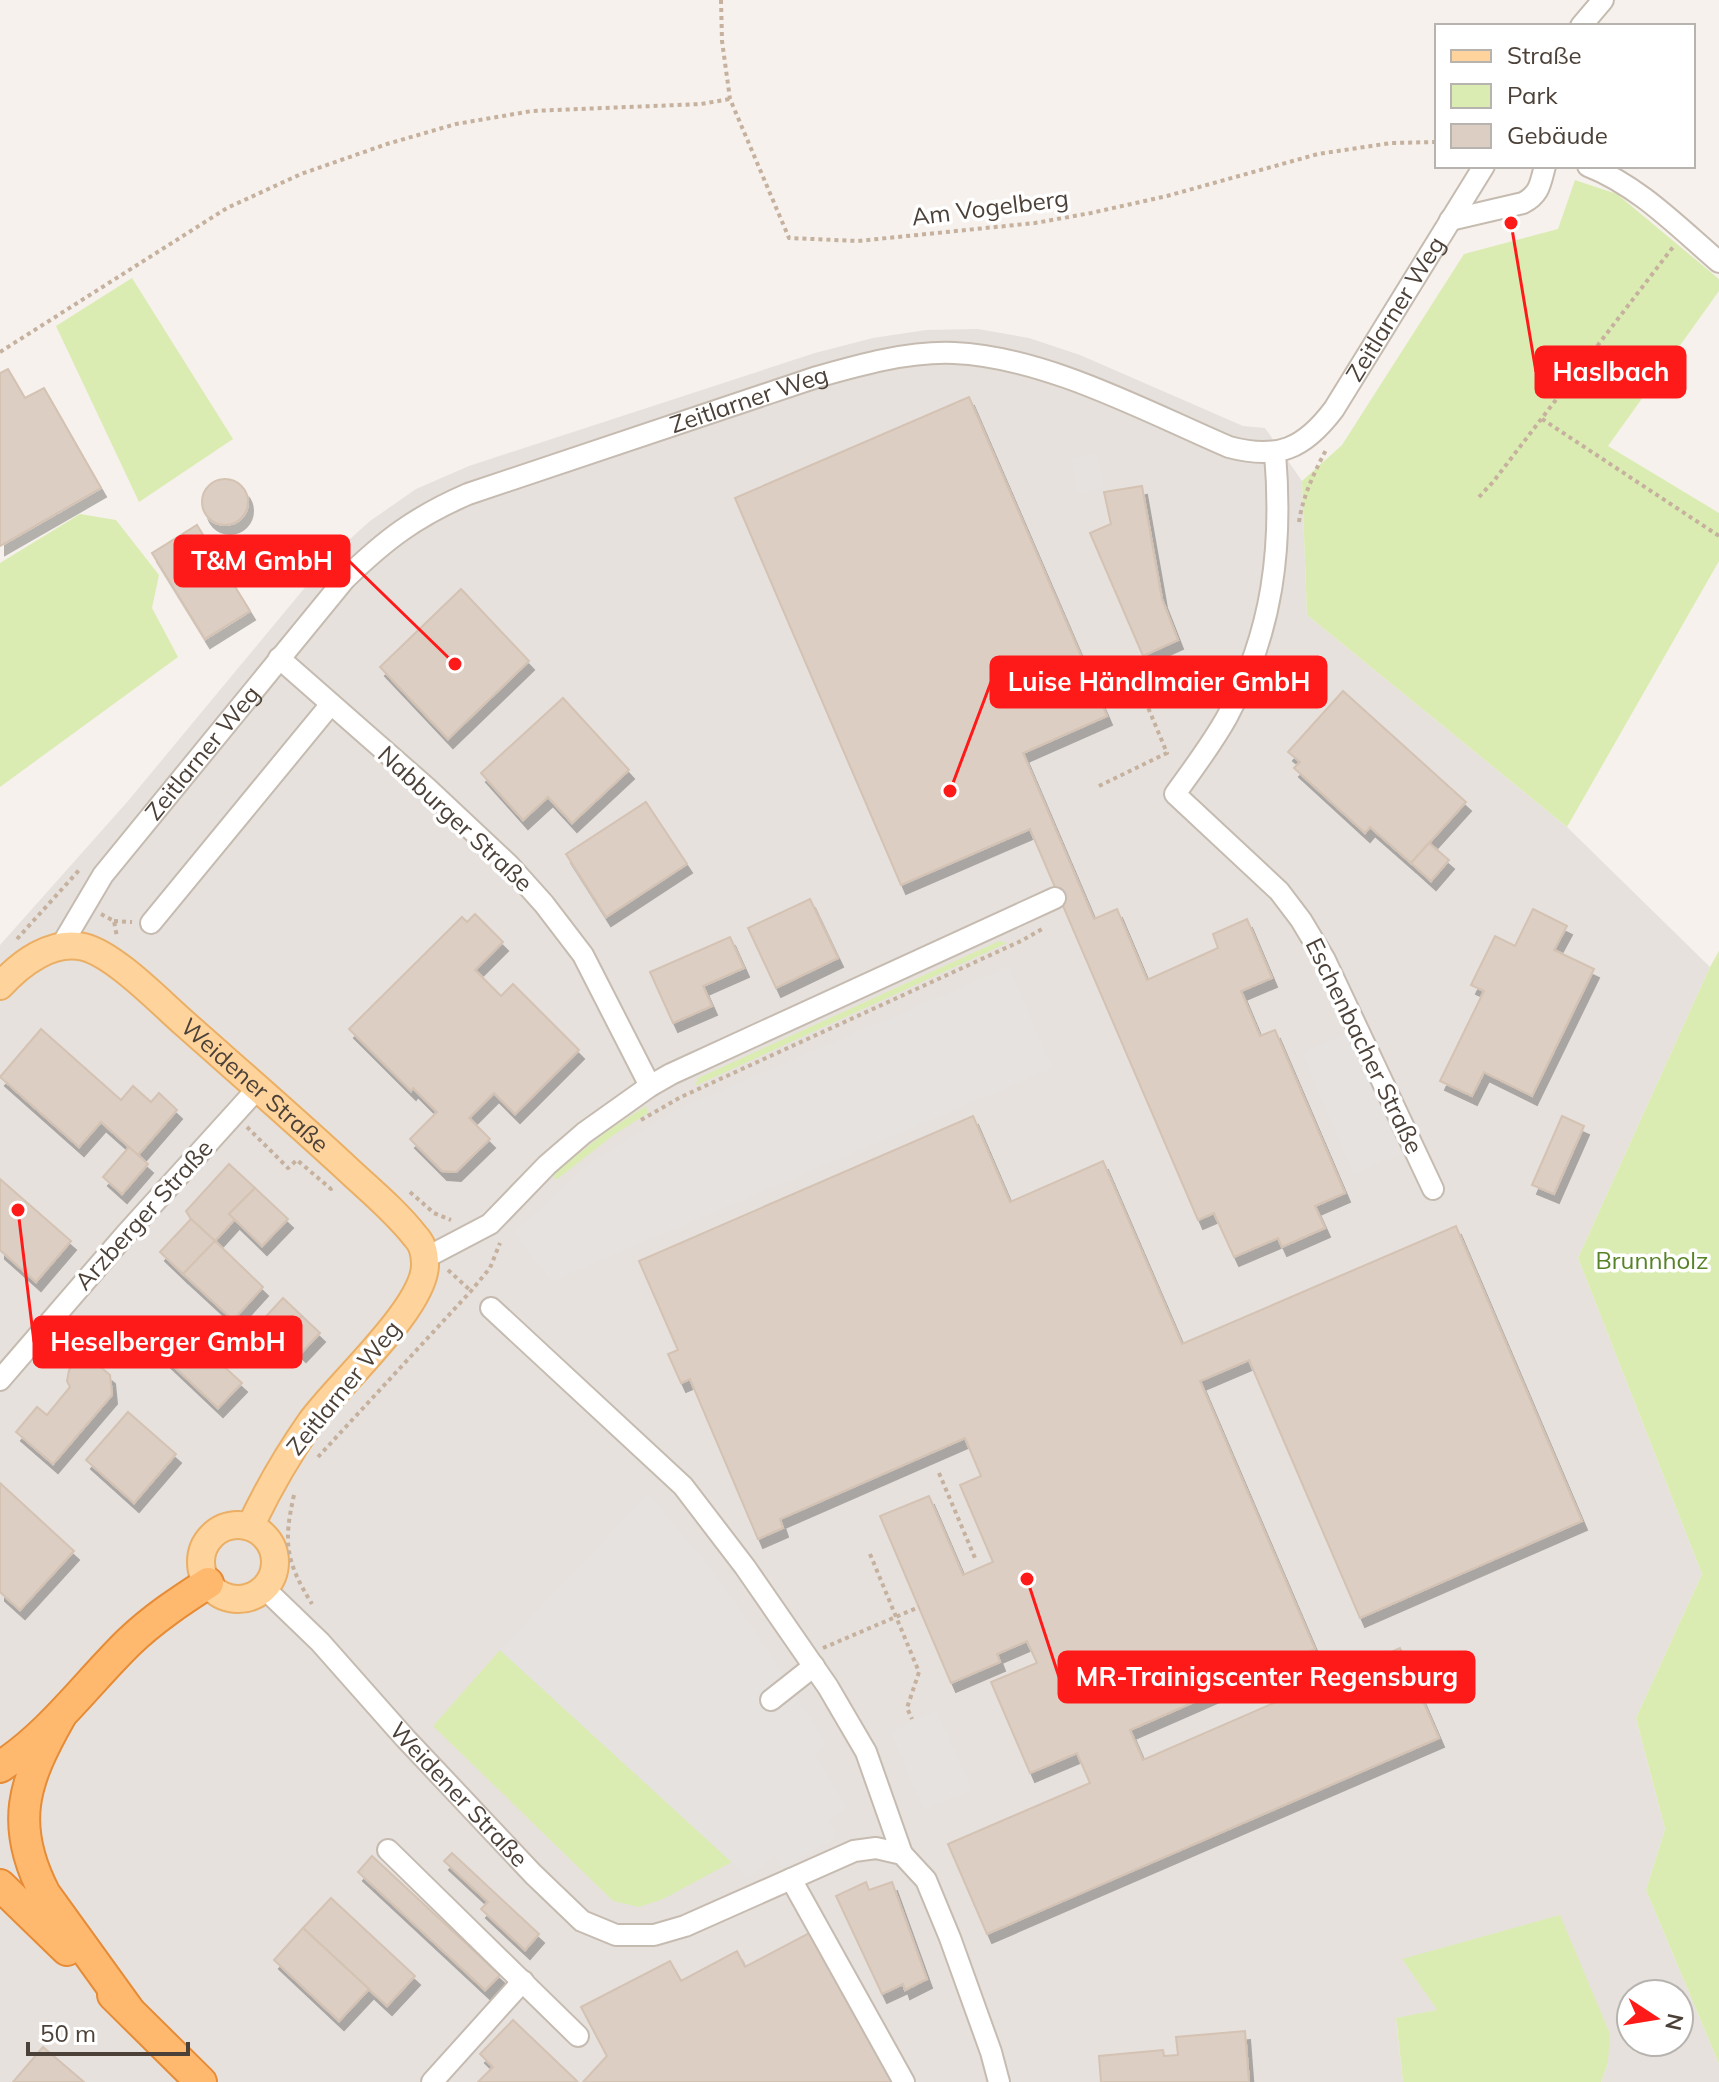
<svg xmlns="http://www.w3.org/2000/svg" width="1719" height="2082" font-family="Mulish,sans-serif">
<style>
.industrial{fill:#e6e1dd;fill-rule:evenodd}
.green{fill:#dbecb3}
.parking{fill:#e5e2e0}
.building{fill:#dccec3;stroke:#d4c2b3;stroke-width:2;filter:url(#shadow)}
.lines{fill:none;stroke-linecap:round;stroke-linejoin:round}
.minor-casing{stroke:#c6bbb0;stroke-width:24}
.major-casing{stroke:#eaaf65;stroke-width:30}
.highway-casing{stroke:#e68b36;stroke-width:34}
.path{stroke:#c5b19e;stroke-width:4;stroke-dasharray:4 4;stroke-linecap:butt}
.minor{stroke:#fff;stroke-width:20}
.major{stroke:#ffd49c;stroke-width:26}
.highway{stroke:#ffb96e;stroke-width:30}
.labels{text-anchor:middle;stroke-width:7;stroke-linejoin:round;paint-order:stroke}
.street-label{font-size:24px;fill:#4c4138;stroke:#fff}
.park-label{font-size:24px;fill:#578227;stroke:#fff}
.leader{fill:none;stroke:#ff1a1a;stroke-width:3}
.callout-dot{fill:#ff1a1a;stroke:#fff;stroke-width:3}
.callout{fill:#ff1a1a;stroke:#ff1a1a;stroke-width:3}
.callout-label{font-size:26px;text-anchor:middle;font-weight:bold;fill:#fff}
</style>
<defs>
<filter id="shadow"><feDropShadow dx="5" dy="9" stdDeviation="0" flood-color="#0004"/></filter>
</defs>
<rect width="100%" height="100%" fill="#f6f1ec"/>
<path class="industrial" d="M 978,329 L 1029,338 L 1080,355 L 1243,426 L 1265,428 L 1302,481 L 1307,615 L 1567,827 L 1710,967 L 1578,1258 L 1702,1574 L 1636,1718 L 1665,1829 L 1646,1890 L 1719,2064 L 1719,2082 L 1601,2082 L 1608,2063 L 1403,1959 L 1438,2010 L 1396,2019 L 1403,2082 L 0,2082 L 0,945 L 128,801 L 331,556 L 370,521 L 416,489 L 469,466 L 815,353 L 873,338 L 926,330 ZM 1631,1994 L 1679,1994 L 1679,2042 L 1631,2042 Z"/>
<g class="green">
<path d="M 1575,180 L 1617,194 L 1719,279 L 1719,291 L 1608,446 L 1719,513 L 1719,561 L 1567,827 L 1307,615 L 1302,481 L 1342,445 L 1464,254 L 1558,229 Z"/>
<path d="M 132,278 L 233,439 L 139,502 L 56,326 Z"/>
<path d="M 80,514 L 116,520 L 159,575 L 152,608 L 178,657 L 0,787 L 0,563 Z"/>
<path d="M 999,941 L 1007,943 L 695,1086 L 698,1078 Z"/>
<path d="M 1719,951 L 1719,2064 L 1646,1890 L 1665,1829 L 1636,1718 L 1702,1574 L 1578,1258 L 1710,967 Z"/>
<path d="M 646,1106 L 648,1113 L 615,1134 L 556,1180 L 552,1174 L 610,1129 Z"/>
<path d="M 500,1650 L 732,1862 L 663,1899 L 639,1907 L 613,1901 L 433,1726 Z"/>
<path d="M 1560,1915 L 1610,2034 L 1608,2063 L 1601,2082 L 1403,2082 L 1396,2018 L 1437,2010 L 1402,1959 Z"/>
</g>
<g class="parking">
<path d="M 1097,453 L 1104,488 L 1078,493 L 1071,458 Z"/>
<path d="M 1009,967 L 1052,1068 L 552,1281 L 514,1233 L 592,1161 L 676,1110 Z"/>
<path d="M 1350,1032 L 1401,1154 L 1353,1174 L 1302,1053 Z"/>
<path d="M 648,1494 L 711,1569 L 760,1638 L 826,1744 L 815,1754 L 847,1808 L 828,1820 L 837,1837 L 783,1868 L 774,1855 L 749,1878 L 500,1650 Z"/>
<path d="M 936,1711 L 972,1789 L 924,1810 L 890,1732 Z"/>
</g>
<g class="building">
<path d="M 8,369 L 25,398 L 44,388 L 101,488 L 0,546 L 0,373 Z"/>
<path d="M 969,397 L 1107,716 L 1023,753 L 1094,919 L 1117,909 L 1147,980 L 1218,948 L 1213,934 L 1247,919 L 1272,978 L 1241,991 L 1260,1036 L 1275,1030 L 1345,1193 L 1315,1206 L 1325,1228 L 1282,1247 L 1278,1238 L 1234,1257 L 1214,1213 L 1198,1220 L 1030,829 L 901,885 L 735,498 Z"/>
<circle cx="225" cy="502" r="23"/>
<path d="M 1142,486 L 1162,599 L 1178,640 L 1143,656 L 1090,533 L 1111,524 L 1104,492 Z"/>
<path d="M 197,525 L 250,611 L 205,639 L 152,553 Z"/>
<path d="M 461,589 L 529,661 L 448,739 L 380,667 Z"/>
<path d="M 1343,691 L 1466,802 L 1411,863 L 1370,827 L 1365,833 L 1294,768 L 1300,762 L 1288,752 Z"/>
<path d="M 563,698 L 629,770 L 572,823 L 548,797 L 523,820 L 481,773 Z"/>
<path d="M 646,802 L 687,864 L 606,917 L 566,854 Z"/>
<path d="M 1429,843 L 1449,860 L 1431,881 L 1411,863 Z"/>
<path d="M 810,899 L 838,958 L 776,988 L 748,928 Z"/>
<path d="M 1533,909 L 1567,926 L 1554,950 L 1594,969 L 1532,1096 L 1484,1072 L 1472,1096 L 1440,1081 L 1484,991 L 1471,985 L 1495,936 L 1515,946 Z"/>
<path d="M 475,914 L 503,942 L 475,970 L 501,996 L 513,984 L 579,1050 L 515,1114 L 494,1093 L 469,1118 L 490,1139 L 456,1172 L 442,1171 L 410,1139 L 437,1112 L 413,1088 L 411,1091 L 349,1029 L 462,917 L 467,922 Z"/>
<path d="M 730,937 L 744,968 L 703,986 L 712,1006 L 673,1023 L 650,972 Z"/>
<path d="M 41,1029 L 121,1100 L 133,1086 L 151,1102 L 159,1093 L 177,1110 L 138,1155 L 101,1122 L 79,1147 L 0,1077 Z"/>
<path d="M 973,1116 L 1010,1202 L 1103,1161 L 1182,1344 L 1456,1226 L 1582,1521 L 1360,1618 L 1249,1360 L 1200,1381 L 1315,1649 L 1130,1730 L 1143,1760 L 1400,1648 L 1439,1738 L 987,1934 L 948,1844 L 1090,1783 L 1077,1753 L 1030,1773 L 991,1682 L 1037,1663 L 1027,1641 L 997,1654 L 1000,1662 L 951,1683 L 880,1516 L 929,1496 L 963,1575 L 993,1562 L 960,1485 L 981,1476 L 965,1438 L 780,1519 L 783,1528 L 758,1539 L 690,1379 L 681,1383 L 668,1354 L 678,1350 L 639,1261 Z"/>
<path d="M 1562,1116 L 1584,1126 L 1554,1194 L 1532,1185 Z"/>
<path d="M 129,1147 L 148,1164 L 122,1194 L 103,1177 Z"/>
<path d="M 229,1164 L 255,1188 L 229,1214 L 235,1219 L 215,1241 L 191,1219 L 186,1211 Z"/>
<path d="M 0,1179 L 71,1241 L 36,1282 L 0,1250 Z"/>
<path d="M 255,1188 L 288,1219 L 262,1246 L 229,1214 Z"/>
<path d="M 191,1219 L 215,1241 L 183,1274 L 160,1252 Z"/>
<path d="M 215,1241 L 263,1287 L 233,1320 L 183,1274 Z"/>
<path d="M 283,1298 L 302,1316 L 267,1354 L 248,1336 Z"/>
<path d="M 302,1316 L 320,1333 L 301,1353 L 283,1336 Z"/>
<path d="M 170,1317 L 242,1383 L 218,1408 L 147,1341 Z"/>
<path d="M 84,1353 L 110,1375 L 112,1395 L 53,1464 L 16,1432 L 37,1407 L 47,1415 L 70,1387 L 67,1381 L 69,1370 Z"/>
<path d="M 128,1412 L 176,1454 L 134,1503 L 86,1460 Z"/>
<path d="M 0,1483 L 74,1551 L 20,1610 L 0,1592 Z"/>
<path d="M 452,1853 L 539,1934 L 525,1950 L 481,1909 L 488,1902 L 444,1861 Z"/>
<path d="M 372,1856 L 500,1975 L 485,1990 L 358,1872 Z"/>
<path d="M 866,1882 L 869,1890 L 892,1882 L 927,1979 L 905,1990 L 903,1984 L 882,1994 L 836,1896 Z"/>
<path d="M 331,1898 L 415,1976 L 387,2006 L 303,1928 Z"/>
<path d="M 303,1928 L 369,1989 L 339,2021 L 274,1960 Z"/>
<path d="M 813,1931 L 892,2082 L 583,2082 L 607,2056 L 581,2007 L 670,1961 L 681,1981 L 737,1951 L 745,1967 Z"/>
<path d="M 513,2020 L 578,2082 L 478,2082 L 493,2067 L 480,2054 Z"/>
<path d="M 1245,2031 L 1249,2082 L 1101,2082 L 1099,2056 L 1163,2050 L 1164,2056 L 1178,2055 L 1176,2037 Z"/>
<path d="M 43,2047 L 84,2082 L 13,2082 Z"/>
</g>
<g class="lines">
<defs>
<g id="minor">
<path d="M 1581,26 L 1603,0"/>
<path d="M 1588,166 C 1639,186 1678,227 1719,262"/>
<path d="M 1450,220 L 1523,203 C 1540,194 1540,184 1545,166"/>
<path d="M 1275,453 C 1283,547 1273,632 1227,717 C 1212,744 1193,769 1175,794 L 1279,891 L 1301,920 L 1325,960 L 1433,1189"/>
<path d="M 279,658 L 427,788 L 509,865 L 544,904 L 583,955 L 650,1086"/>
<path d="M 151,923 L 331,704"/>
<path id="s1" d="M 61,946 L 103,875 L 345,579 C 385,540 415,517 468,494 L 817,377 C 859,365 909,351 954,353 C 1046,357 1145,411 1229,447 C 1278,460 1304,449 1334,409 L 1484,166"/>
<path d="M 424,1256 L 431,1255 L 490,1224 L 547,1165 L 584,1133 L 650,1086 L 671,1074 L 1055,898"/>
<path d="M 491,1308 L 683,1486 L 745,1567 L 828,1687 L 866,1752 L 902,1854"/>
<path d="M 0,1380 L 125,1235 L 258,1088"/>
<path id="s2" d="M 264,1588 L 320,1642 L 405,1738 L 533,1874 L 582,1921 L 616,1935 L 654,1935 L 685,1926 L 854,1851 L 876,1848 L 902,1854 L 926,1880 L 950,1938 L 991,2052 L 999,2082"/>
<path d="M 771,1700 L 814,1666"/>
<path d="M 388,1850 L 578,2036"/>
<path d="M 791,1879 L 904,2082"/>
<path d="M 432,2082 L 523,1981"/>
</g>
<g id="major">
<path id="s3" d="M 0,986 C 20,964 52,939 84,947 C 115,955 159,1001 184,1023 C 237,1070 290,1116 342,1164 C 366,1187 394,1209 415,1236 C 422,1243 425,1253 425,1264 C 426,1307 336,1386 310,1423 C 287,1456 267,1491 250,1527"/>
<circle cx="238" cy="1562" r="37"/>
</g>
<g id="highway">
<path d="M 60,1717 C 23,1782 9,1825 45,1894 L 128,2009"/>
<path d="M 0,1767 C 51,1734 86,1684 129,1642 C 153,1619 180,1601 208,1583"/>
<path d="M 0,1885 L 67,1950"/>
<path d="M 113,1995 L 201,2082"/>
</g>
</defs>
<use href="#minor" class="minor-casing"/>
<use href="#major" class="major-casing"/>
<use href="#highway" class="highway-casing"/>
<g class="path">
<path d="M 721,0 L 722,41 L 730,99 L 789,238 L 858,241 L 1035,223 L 1091,213 L 1167,196 L 1318,154 L 1391,143 L 1437,142"/>
<path d="M 0,352 L 227,208 L 301,174 L 387,144 L 456,124 L 532,111 L 701,104 L 730,99"/>
<path d="M 1542,419 L 1719,536"/>
<path d="M 1479,497 L 1493,482 L 1673,247"/>
<path d="M 1299,522 C 1303,495 1315,471 1327,448"/>
<path d="M 1099,786 L 1167,753 L 1147,705 L 1146,695"/>
<path d="M 101,914 L 114,921 L 117,937"/>
<path d="M 114,921 L 132,922"/>
<path d="M 17,939 L 81,868"/>
<path d="M 641,1120 L 681,1097 L 1021,941 L 1042,929"/>
<path d="M 247,1127 L 288,1168 L 297,1160 L 331,1189 L 333,1186"/>
<path d="M 410,1192 L 434,1213 L 451,1220"/>
<path d="M 448,1270 L 471,1291"/>
<path d="M 318,1457 L 471,1291 L 490,1268 L 500,1243"/>
<path d="M 939,1473 L 975,1558"/>
<path d="M 294,1495 C 283,1543 286,1562 312,1604"/>
<path d="M 870,1554 L 919,1672 L 907,1708 L 912,1719"/>
<path d="M 823,1648 L 919,1607"/>
</g>
<use href="#minor" class="minor"/>
<use href="#major" class="major"/>
<use href="#highway" class="highway"/>
</g>
<g class="labels">
<g class="street-label">
<text transform="translate(990 208) rotate(-7)" y="8">Am Vogelberg</text>
<text dy="8" stroke="none"><textPath href="#s1" startOffset="1654">Zeitlarner Weg</textPath></text>
<text dy="8" stroke="none"><textPath href="#s1" startOffset="912">Zeitlarner Weg</textPath></text>
<text dy="8" stroke="none"><textPath href="#s1" startOffset="240">Zeitlarner Weg</textPath></text>
<text transform="translate(455 819) rotate(43)" y="8">Nabburger Straße</text>
<text transform="translate(1364 1046) rotate(64)" y="8">Eschenbacher Straße</text>
<text dy="8" stroke="none"><textPath href="#s3" startOffset="318">Weidener Straße</textPath></text>
<text transform="translate(144 1215) rotate(-48)" y="8">Arzberger Straße</text>
<text transform="translate(344 1388) rotate(-51)" y="8">Zeitlarner Weg</text>
<text dy="8" stroke="none"><textPath href="#s2" startOffset="284">Weidener Straße</textPath></text>
</g>
<g class="park-label">
<text x="1652" y="1269">Brunnholz</text>
</g>
</g>
<path class="leader" d="M1511 223L1536 372M455 664L349 561M950 791L991 682M18 1210L34 1342M1027 1579L1059 1677"/>
<g class="callout-dot">
<circle cx="1511" cy="223" r="8"/>
<circle cx="455" cy="664" r="8"/>
<circle cx="950" cy="791" r="8"/>
<circle cx="18" cy="1210" r="8"/>
<circle cx="1027" cy="1579" r="8"/>
</g>
<g class="callout">
<rect x="1536" y="347" width="149" height="50" rx="8"/>
<rect x="175" y="536" width="174" height="50" rx="8"/>
<rect x="991" y="657" width="335" height="50" rx="8"/>
<rect x="34" y="1317" width="267" height="50" rx="8"/>
<rect x="1059" y="1652" width="415" height="50" rx="8"/>
</g>
<g class="callout-label">
<text x="1611" y="381">Haslbach</text>
<text x="262" y="570">T&amp;M GmbH</text>
<text x="1159" y="691">Luise Händlmaier GmbH</text>
<text x="168" y="1351">Heselberger GmbH</text>
<text x="1267" y="1686">MR-Trainigscenter Regensburg</text>
</g>
<rect x="1435" y="24" width="260" height="144" fill="#ffffff" stroke="#b7b3af" stroke-width="2"/>
<rect x="1451" y="50" width="40" height="12" fill="#ffd49c" stroke="#b7b3af" stroke-width="2"/>
<text x="1507" y="64" font-size="24" fill="#4c4138">Straße</text>
<rect x="1451" y="84" width="40" height="24" fill="#dbecb3" stroke="#b7b3af" stroke-width="2"/>
<text x="1507" y="104" font-size="24" fill="#4c4138">Park</text>
<rect x="1451" y="124" width="40" height="24" fill="#dccec3" stroke="#b7b3af" stroke-width="2"/>
<text x="1507" y="144" font-size="24" fill="#4c4138">Gebäude</text>
<g transform="translate(1655 2018) rotate(102)"><circle r="38" fill="#ffffff" stroke="#b7b3af" stroke-width="2"/>
<path d="M0-6L14 30L0 20L-14 30Z" fill="#ff1a1a"/>
<text y="-12" font-size="22" font-weight="bold" text-anchor="middle" fill="#4c4138">N</text>
</g>
<path d="M28 2042v12h160v-12" fill="none" stroke="#4c4138" stroke-width="4"/>
<text x="40" y="2042" font-size="24" fill="#4c4138" stroke="#ffffff" stroke-width="6" paint-order="stroke">50 m</text>
</svg>
